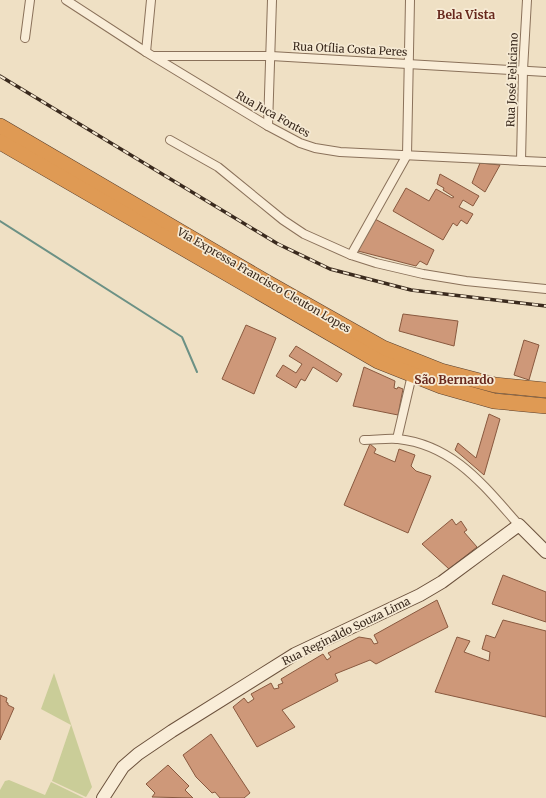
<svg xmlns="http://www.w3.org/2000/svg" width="546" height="798" font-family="Merriweather,serif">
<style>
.green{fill:#cacd98}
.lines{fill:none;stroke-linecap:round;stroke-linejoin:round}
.stream{stroke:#6c9185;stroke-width:2}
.building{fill:#ce9879;stroke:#89593f}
.street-casing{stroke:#8a715a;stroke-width:10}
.secondary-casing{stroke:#6c523d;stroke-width:14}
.highway-casing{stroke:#583f2e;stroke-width:16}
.street{stroke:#f9edd8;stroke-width:8}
.secondary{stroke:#f9edd8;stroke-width:12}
.highway{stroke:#df9a54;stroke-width:15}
.rail-casing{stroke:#3a2a1e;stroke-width:3.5}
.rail{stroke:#f6ead4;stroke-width:2;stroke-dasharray:6;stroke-linecap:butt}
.labels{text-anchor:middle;stroke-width:3.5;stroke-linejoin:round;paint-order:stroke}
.street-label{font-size:11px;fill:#3a2a1e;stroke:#f6ead4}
.neighbourhood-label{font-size:12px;font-weight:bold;fill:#67281d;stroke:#f6ead4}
</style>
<rect width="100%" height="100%" fill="#efe0c4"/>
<g class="green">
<path d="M 54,673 L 92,787 L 86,797 L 52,781 L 71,725 L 41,709 Z"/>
<path d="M 9,780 L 45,795 L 51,782 L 84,798 L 0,798 L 0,790 L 5,781 Z"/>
</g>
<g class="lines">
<path class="stream" d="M 0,221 L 182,337 L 197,372"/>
</g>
<g class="building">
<path d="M 480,163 L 500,165 L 485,192 L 472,183 Z"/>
<path d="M 440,174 L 479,196 L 473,206 L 463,200 L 459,207 L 473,214 L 467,224 L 461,220 L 457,226 L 453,223 L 443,240 L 393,211 L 406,188 L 429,201 L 436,189 L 452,198 L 454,197 L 443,190 L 444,188 L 437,184 Z"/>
<path d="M 373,218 L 434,250 L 427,265 L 420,261 L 416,266 L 358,251 Z"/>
<path d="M 403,314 L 458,321 L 454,346 L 399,331 Z"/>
<path d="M 246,325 L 276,338 L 254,394 L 222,379 Z"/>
<path d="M 524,340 L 539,345 L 529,380 L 514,375 Z"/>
<path d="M 296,346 L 342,374 L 337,382 L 313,367 L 305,381 L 301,379 L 296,388 L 276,376 L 283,365 L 296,373 L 302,364 L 289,356 Z"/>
<path d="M 364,367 L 395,381 L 394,388 L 397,389 L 398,387 L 403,389 L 398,415 L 353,406 Z"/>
<path d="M 489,414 L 500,419 L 484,475 L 455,450 L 458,443 L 476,458 Z"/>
<path d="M 370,444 L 376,449 L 374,453 L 395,462 L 399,449 L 415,455 L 411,466 L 416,471 L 431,476 L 408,533 L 344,505 Z"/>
<path d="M 452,519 L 456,525 L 461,521 L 467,530 L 464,532 L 477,547 L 449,569 L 422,544 Z"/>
<path d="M 503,575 L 546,592 L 546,622 L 492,604 Z"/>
<path d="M 437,600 L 448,627 L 376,664 L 370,660 L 335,674 L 338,681 L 282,710 L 295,727 L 257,747 L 233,707 L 244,698 L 248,703 L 254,699 L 251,694 L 271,683 L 274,689 L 279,688 L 278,685 L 283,683 L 281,679 L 323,654 L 327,660 L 331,657 L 328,653 L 359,637 L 371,639 L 374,644 L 378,643 L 374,635 Z"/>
<path d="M 503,620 L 546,631 L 546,717 L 435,692 L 457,637 L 470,641 L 464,652 L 489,661 L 490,652 L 482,649 L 486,635 L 495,638 Z"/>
<path d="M 0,695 L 7,698 L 6,702 L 8,703 L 8,705 L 14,708 L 0,740 Z"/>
<path d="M 211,734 L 250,793 L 244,798 L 220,798 L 215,792 L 212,793 L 196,777 L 183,755 Z"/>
<path d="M 168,765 L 189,786 L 185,790 L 193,798 L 152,797 L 155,793 L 146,784 Z"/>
</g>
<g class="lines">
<defs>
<g id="street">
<path d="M 66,0 L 146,52 L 268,126 L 300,143 L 315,148 L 340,152 L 546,162"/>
<path d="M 25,38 L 30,0"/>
<path d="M 146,52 L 151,0"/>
<path d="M 154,56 L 271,56 L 546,72"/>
<path d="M 268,126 L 272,0"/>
<path d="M 170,140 L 218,167 L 283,220 L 304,234 L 351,255 L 376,263 L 423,274 L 466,281 L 546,289"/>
<path d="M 521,161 L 523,70 L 527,0"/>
<path d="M 351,255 L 407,155 L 410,0"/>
<path d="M 397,439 L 412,375"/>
<path d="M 364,440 C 375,440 387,438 398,439 C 454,445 484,486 519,525"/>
</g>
<path id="secondary" d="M 103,798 L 123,767 L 138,754 L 172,731 L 295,654 L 420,595 L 442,582 L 519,525 L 546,552"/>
<g id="highway">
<path d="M 0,126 L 266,282 L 383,348 L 441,371 L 495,385 L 546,390"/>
<path d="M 0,142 L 378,361 L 441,386 L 494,401 L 546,406"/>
</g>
</defs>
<use href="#street" class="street-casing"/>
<use href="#secondary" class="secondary-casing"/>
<use href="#highway" class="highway-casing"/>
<use href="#street" class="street"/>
<use href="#secondary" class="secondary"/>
<use href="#highway" class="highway"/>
<defs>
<path id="rail" d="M 0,76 L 278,244 L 330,269 L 411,290 L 546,306"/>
</defs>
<use href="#rail" class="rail-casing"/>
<use href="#rail" class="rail"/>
</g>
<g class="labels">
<g class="street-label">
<text transform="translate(350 49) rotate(3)" y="4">Rua Otília Costa Peres</text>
<text transform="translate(512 80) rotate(-88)" y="4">Rua José Feliciano</text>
<text transform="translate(273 114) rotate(29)" y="4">Rua Juca Fontes</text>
<text transform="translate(264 280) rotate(30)" y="4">Via Expressa Francisco Cleuton Lopes</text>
<text transform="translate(346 631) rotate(-26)" y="4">Rua Reginaldo Souza Lima</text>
</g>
<g class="neighbourhood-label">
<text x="466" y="19">Bela Vista</text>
<text x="454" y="384">São Bernardo</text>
</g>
</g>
</svg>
